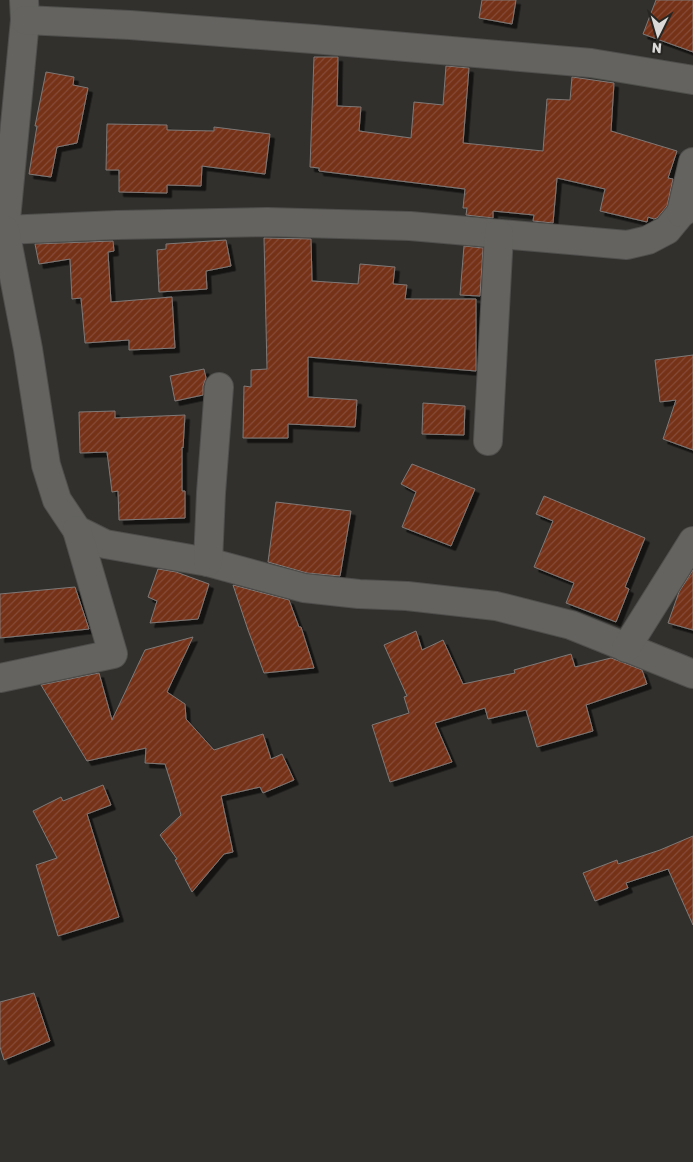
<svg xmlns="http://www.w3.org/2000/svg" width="693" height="1162" font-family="Rubik,sans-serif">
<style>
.building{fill:url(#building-hatch);stroke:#7e7977;filter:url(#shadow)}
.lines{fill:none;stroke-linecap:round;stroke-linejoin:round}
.minor-casing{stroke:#4f4e4c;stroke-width:30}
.minor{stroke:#64635f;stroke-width:28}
</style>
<defs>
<pattern id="building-hatch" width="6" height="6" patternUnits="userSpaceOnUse" patternTransform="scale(1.25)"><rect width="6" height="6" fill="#743018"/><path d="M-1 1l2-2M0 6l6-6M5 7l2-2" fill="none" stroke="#874d39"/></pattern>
<filter id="shadow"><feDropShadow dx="4.5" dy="4.5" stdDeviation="0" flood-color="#0009"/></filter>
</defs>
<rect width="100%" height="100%" fill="#31302d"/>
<g class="building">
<path d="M 482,0 L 516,0 L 512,24 L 479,18 Z"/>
<path d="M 656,0 L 693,0 L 693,52 L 643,34 Z"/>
<path d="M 314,57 L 338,57 L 337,106 L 361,107 L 359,131 L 411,138 L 414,102 L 443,105 L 446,66 L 469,68 L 463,143 L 543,151 L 547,99 L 570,100 L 572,77 L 614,83 L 611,131 L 677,151 L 668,178 L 673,179 L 667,206 L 657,218 L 654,219 L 648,217 L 647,222 L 600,211 L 605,189 L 557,178 L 553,223 L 533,221 L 534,215 L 493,211 L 493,218 L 466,215 L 467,208 L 463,208 L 465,189 L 319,171 L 319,168 L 310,167 Z"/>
<path d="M 46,72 L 74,77 L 73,85 L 88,88 L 77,143 L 57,147 L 51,177 L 29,174 L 37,126 L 35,126 Z"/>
<path d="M 107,124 L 167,125 L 167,130 L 214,131 L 214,127 L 270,134 L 265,174 L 202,166 L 201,186 L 167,185 L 167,193 L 119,192 L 119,170 L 106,170 Z"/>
<path d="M 264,238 L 311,239 L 312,281 L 358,284 L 360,264 L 395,267 L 393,284 L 407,285 L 405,299 L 476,299 L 476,371 L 308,357 L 308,397 L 357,400 L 355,427 L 288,424 L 288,438 L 243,438 L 244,386 L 251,387 L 251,370 L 267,369 Z"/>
<path d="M 226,240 L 231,266 L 206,271 L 207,289 L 159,292 L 157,250 L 166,249 L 166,244 Z"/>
<path d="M 113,241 L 114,251 L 108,252 L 111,302 L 172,297 L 175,348 L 129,350 L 129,340 L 85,343 L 81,298 L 72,299 L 70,259 L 39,264 L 35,244 Z"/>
<path d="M 464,246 L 483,248 L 480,296 L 460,295 Z"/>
<path d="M 693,355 L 693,450 L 663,439 L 676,400 L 660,402 L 655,360 Z"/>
<path d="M 204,369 L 206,378 L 203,386 L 203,395 L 175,401 L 170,376 Z"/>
<path d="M 423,403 L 465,406 L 464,435 L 422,434 Z"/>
<path d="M 115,411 L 115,418 L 185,415 L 183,448 L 182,447 L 182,491 L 185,491 L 185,518 L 119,520 L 118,491 L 112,492 L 107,452 L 80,453 L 79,412 Z"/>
<path d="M 412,464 L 475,489 L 451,546 L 402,527 L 416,492 L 401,484 Z"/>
<path d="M 544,496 L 645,538 L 625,587 L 629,589 L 616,622 L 566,603 L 574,583 L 534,567 L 553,521 L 536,514 Z"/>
<path d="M 276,502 L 351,511 L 340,576 L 307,573 L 268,562 Z"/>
<path d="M 158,569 L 176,572 L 209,584 L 198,619 L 150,623 L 157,601 L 148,597 Z"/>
<path d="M 693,570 L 693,630 L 668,623 L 679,592 Z"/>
<path d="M 233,585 L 289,600 L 299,627 L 301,627 L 314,668 L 264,673 L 248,630 Z"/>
<path d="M 75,587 L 89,629 L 0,638 L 0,594 Z"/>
<path d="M 416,631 L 422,650 L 443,640 L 463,684 L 515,673 L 514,670 L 571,654 L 575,667 L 611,658 L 642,670 L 647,684 L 586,705 L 593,731 L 537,747 L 526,710 L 488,719 L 485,708 L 435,723 L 452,762 L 390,782 L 372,725 L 409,713 L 404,697 L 407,696 L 384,645 Z"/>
<path d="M 193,637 L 167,692 L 185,704 L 186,719 L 214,750 L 263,734 L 271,759 L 282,754 L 294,780 L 263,793 L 260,787 L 221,796 L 233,852 L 224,854 L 192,892 L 175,860 L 177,859 L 160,835 L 181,815 L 165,764 L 145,763 L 146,748 L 87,761 L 41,685 L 99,673 L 112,720 L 145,650 Z"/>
<path d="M 103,785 L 111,805 L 87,814 L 119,917 L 58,936 L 36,865 L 57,858 L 33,811 L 61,797 L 63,801 Z"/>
<path d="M 693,836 L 693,925 L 668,869 L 626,883 L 628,888 L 595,901 L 583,873 L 617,860 L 618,864 L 660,850 Z"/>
<path d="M 34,993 L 50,1041 L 4,1060 L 0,1047 L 0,1002 Z"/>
</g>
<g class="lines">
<defs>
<g id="minor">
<path d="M 24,0 L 25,20 L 5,230 L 117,225 L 267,222 L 410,226 L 627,245 L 648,240 L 667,230 L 681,213 L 693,206"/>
<path d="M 25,20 L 130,25 L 313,39 L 591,63 L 693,80"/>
<path d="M 681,213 L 693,162"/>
<path d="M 0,230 L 5,230 L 28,349 L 46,465 L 57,500 L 77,530 L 105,544 L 208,562 L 304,588 L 359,594 L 407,596 L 496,606 L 571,625 L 693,674"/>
<path d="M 488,441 L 499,234"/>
<path d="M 208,562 L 211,493 L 219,387"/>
<path d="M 626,648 L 693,541"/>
<path d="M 0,678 L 113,654 L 77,530"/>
</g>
</defs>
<use href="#minor" class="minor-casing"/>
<use href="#minor" class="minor"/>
</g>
<g transform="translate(658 35) rotate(185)" stroke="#272623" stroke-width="4" paint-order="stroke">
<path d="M0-4L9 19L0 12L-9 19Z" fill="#dbdad8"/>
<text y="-8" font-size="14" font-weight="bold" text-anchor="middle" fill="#dbdad8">N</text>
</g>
</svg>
